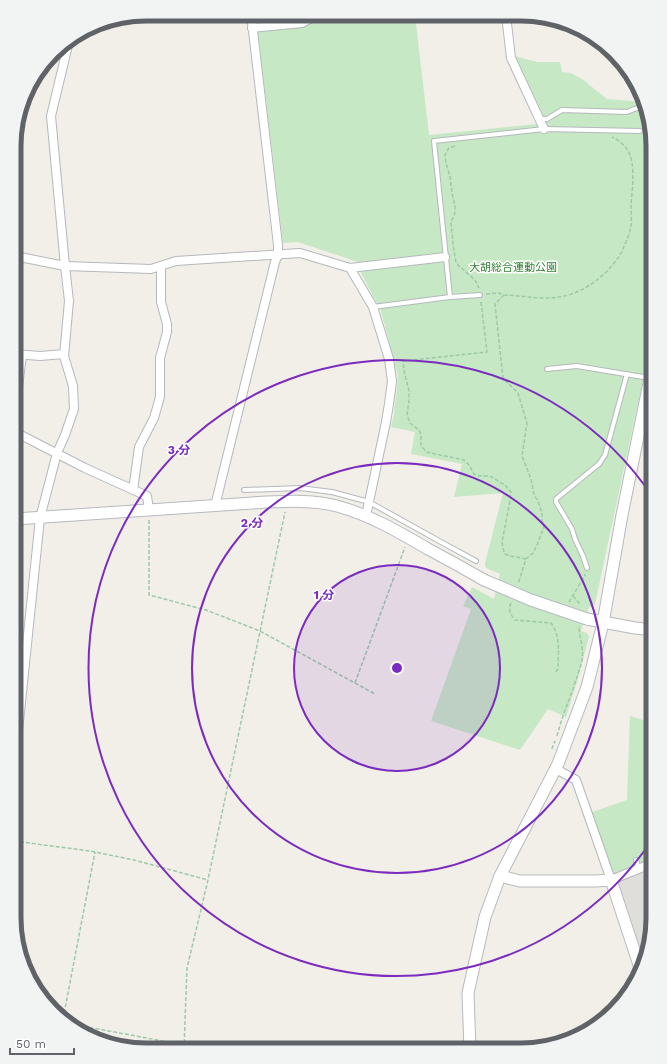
<svg xmlns="http://www.w3.org/2000/svg" width="667" height="1064" font-family="'Work Sans','Noto Sans JP',sans-serif">
<style>
.industrial{fill:#e0deda}
.green{fill:#c6e8c4}
.lines{fill:none;stroke-linecap:round;stroke-linejoin:round}
.lane-casing{stroke:#b5b8bc;stroke-width:6}
.street-casing{stroke:#b5b8bc;stroke-width:10}
.secondary-casing{stroke:#b6babf;stroke-width:13}
.path{stroke:#9dc9a8;stroke-width:1.5;stroke-dasharray:4 2;stroke-linecap:butt}
.lane{stroke:#fff;stroke-width:4}
.street{stroke:#fff;stroke-width:8}
.secondary{stroke:#fff;stroke-width:11}
.secondary-bridge-casing{stroke:#b6babf;stroke-width:13;stroke-linecap:butt}
.secondary-bridge{stroke:#fff;stroke-width:11}
.ring{fill:none;stroke:#7b2cbf;stroke-width:2}
.labels{text-anchor:middle;stroke-width:3;stroke-linejoin:round;paint-order:stroke}
.park-label{font-size:11px;fill:#338234;stroke:#fff}
.rim{fill:none;stroke:#5f6368;stroke-width:5}
.centre{fill:#7b2cbf;stroke:#fff;stroke-width:2}
.ring-label{font-size:12px;text-anchor:middle;font-weight:bold;fill:#7b2cbf;stroke:#fff;stroke-width:3;stroke-linejoin:round;paint-order:stroke}
</style>
<rect width="100%" height="100%" fill="#f1efe8"/>
<path class="industrial" d="M 653,867 L 653,927 L 643,968 L 617,886 L 619,881 Z"/>
<g class="green">
<path d="M 356,15 L 415,15 L 429,135 L 546,123 L 514,56 L 537,62 L 560,62 L 562,72 L 571,73 L 582,79 L 607,99 L 644,102 L 653,146 L 653,333 L 595,604 L 589,607 L 581,631 L 587,633 L 589,637 L 577,682 L 566,717 L 548,709 L 520,750 L 431,721 L 471,609 L 463,606 L 472,587 L 494,599 L 500,574 L 486,568 L 485,563 L 503,493 L 454,497 L 462,464 L 411,454 L 415,432 L 391,427 L 394,414 L 398,376 L 381,311 L 362,275 L 358,262 L 298,242 L 283,243 L 258,32 L 301,27 L 314,20 Z"/>
<path d="M 630,716 L 653,723 L 653,859 L 613,874 L 592,812 L 627,800 Z"/>
</g>
<g class="lines">
<defs>
<g id="lane">
<path d="M 540,119 L 547,119 L 562,110 L 627,112 L 637,108 L 646,109"/>
<path d="M 450,297 L 434,141 L 544,129 L 640,131"/>
<path d="M 373,307 L 450,297 L 480,295"/>
<path d="M 547,369 L 577,366 L 649,378"/>
<path d="M 244,490 L 300,488 L 332,492 L 369,502 L 441,542 L 476,561"/>
<path d="M 587,568 L 583,556 L 575,539 L 572,529 L 556,502 L 556,499 L 599,464 L 605,455 L 627,374"/>
<path d="M 636,860 L 639,869"/>
</g>
<g id="street">
<path d="M 506,15 L 511,58 L 544,129"/>
<path d="M 252,28 L 302,23 L 313,17 L 322,15"/>
<path d="M 15,256 L 65,266 L 151,269 L 176,261 L 300,253 L 350,268 L 445,257"/>
<path d="M 350,268 L 373,307 L 389,359 L 392,381 L 389,404 L 386,422 L 366,516"/>
<path d="M 15,354 L 40,356 L 64,354"/>
<path d="M 15,412 L 22,355"/>
<path d="M 15,432 L 85,468 L 147,496 L 149,510"/>
<path d="M 133,490 L 139,447 L 154,418 L 160,397 L 160,358 L 167,332 L 167,324 L 161,302 L 161,266"/>
<path d="M 215,506 L 275,262 L 278,255 L 278,245 L 251,14"/>
<path d="M 556,769 L 576,780 L 611,880 L 653,863"/>
<path d="M 14,770 L 40,518 L 57,453 L 65,435 L 74,409 L 73,386 L 64,356 L 69,301 L 65,266 L 51,116 L 69,41"/>
</g>
<g id="secondary">
<path d="M 15,519 L 267,502 C 291,501 314,500 337,506 C 370,515 399,532 428,549 C 447,559 465,569 484,580"/>
<path d="M 587,619 L 635,628 L 653,630"/>
<path d="M 500,876 L 520,881 L 595,881 L 611,880 L 641,971"/>
<path d="M 470,1050 L 468,993 L 485,917 L 500,876 L 558,764 L 587,687 L 603,623 L 622,515 L 653,363"/>
</g>
</defs>
<use href="#lane" class="lane-casing"/>
<use href="#street" class="street-casing"/>
<use href="#secondary" class="secondary-casing"/>
<g class="path">
<path d="M 455,146 L 449,148 L 445,155 L 446,163 L 450,177 L 452,193 L 455,206 L 455,213 L 451,222 L 453,244 L 456,263 L 475,280 L 479,288"/>
<path d="M 486,294 L 499,293 L 504,295 C 530,296 554,303 579,291 C 596,283 612,269 621,253 C 625,245 629,235 631,227 C 632,220 631,212 631,205 C 632,191 636,164 628,151 C 625,145 618,140 612,137"/>
<path d="M 504,295 L 495,304 L 503,378 L 518,393 L 527,423 L 522,456 L 531,479 L 534,495 L 538,501 L 542,513 L 542,521 L 544,527 L 537,545 L 533,553 L 526,559 L 518,584"/>
<path d="M 481,302 L 487,352 L 403,361 L 404,371 L 409,391 L 409,401 L 407,415 L 410,423 L 419,430 L 421,434 L 421,445 L 426,452 L 464,460 L 469,465 L 474,474 L 479,476 L 489,476 L 494,478 L 499,482 L 505,485 L 511,492 L 510,501 L 502,542 L 503,549 L 505,554 L 511,556 L 526,559"/>
<path d="M 149,520 L 149,595 L 206,610 L 260,631 L 375,694"/>
<path d="M 573,596 L 579,603 L 579,606"/>
<path d="M 569,602 L 584,577 L 585,574"/>
<path d="M 511,603 C 508,610 510,614 515,620 L 551,623 C 561,636 558,654 558,669 L 555,673"/>
<path d="M 355,683 L 405,547"/>
<path d="M 557,736 C 561,720 567,705 573,689 C 576,679 580,670 582,660 C 584,648 579,637 579,626"/>
<path d="M 553,748 L 552,748 L 555,741"/>
<path d="M 14,841 L 90,851 L 134,860 L 208,880"/>
<path d="M 63,1019 L 95,852"/>
<path d="M 66,1023 L 184,1045"/>
<path d="M 184,1049 L 187,968 L 208,880 L 285,512"/>
</g>
<use href="#lane" class="lane"/>
<use href="#street" class="street"/>
<use href="#secondary" class="secondary"/>
<defs>
<path id="secondary-bridge" d="M 484,580 L 531,600 L 587,619"/>
</defs>
<use href="#secondary-bridge" class="secondary-bridge-casing"/>
<use href="#secondary-bridge" class="secondary-bridge"/>
</g>
<circle cx="397" cy="668" r="103" fill="#7b2cbf" fill-opacity=".12"/>
<g class="ring">
<circle cx="397" cy="668" r="103"/>
<circle cx="397" cy="668" r="205"/>
<path d="M652 840A308 308 0 1 1 652 496"/>
</g>
<g class="labels">
<g class="park-label">
<text x="513" y="271">大胡総合運動公園</text>
</g>
</g>
<path d="M0 0H667V1064H0ZM146 21H521A125 125 0 0 1 646 146V918A125 125 0 0 1 521 1043H146A125 125 0 0 1 21 918V146A125 125 0 0 1 146 21Z" fill="#f2f3f3" fill-rule="evenodd"/>
<path class="rim" d="M146 21H521A125 125 0 0 1 646 146V918A125 125 0 0 1 521 1043H146A125 125 0 0 1 21 918V146A125 125 0 0 1 146 21Z"/>
<circle cx="397" cy="668" r="6" class="centre"/>
<g class="ring-label">
<text x="179" y="454">3 分</text>
<text x="252" y="527">2 分</text>
<text x="324" y="599">1 分</text>
</g>
<path d="M10 1048v6h64v-6" fill="none" stroke="#5f6368" stroke-width="2"/>
<text x="16" y="1048" font-size="12" fill="#5f6368" stroke="#ffffff" stroke-width="3" paint-order="stroke">50 m</text>
</svg>
